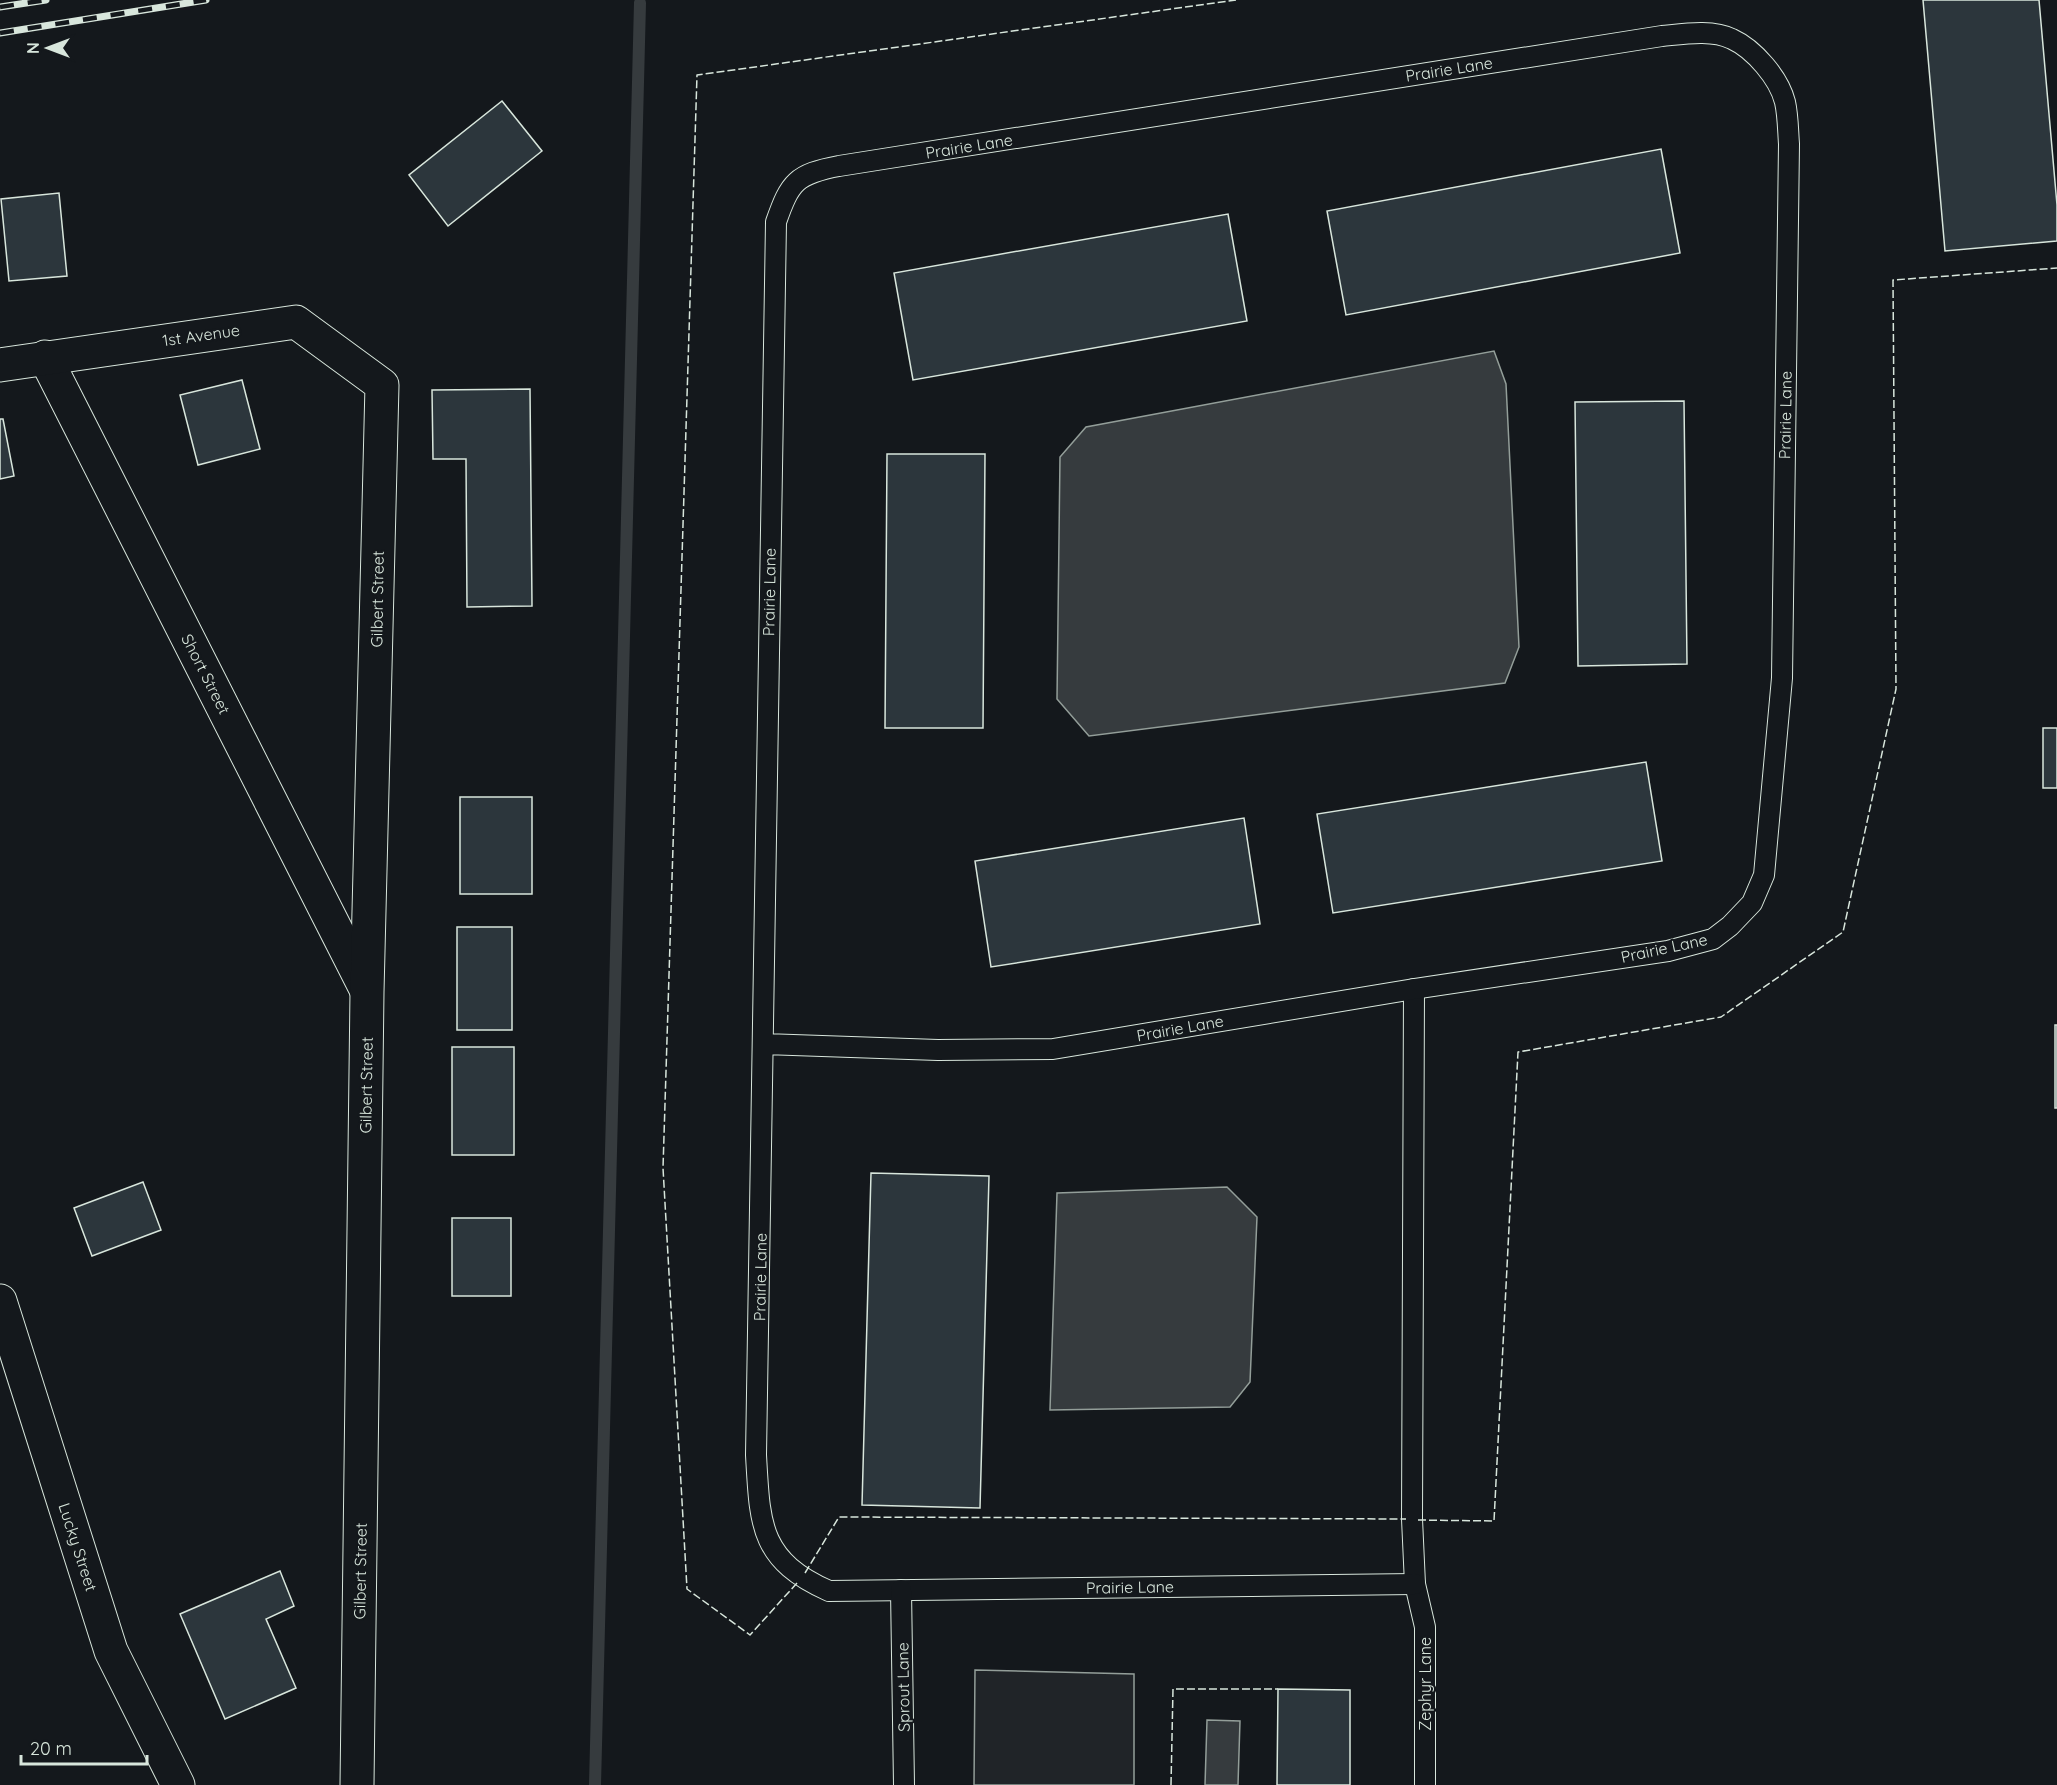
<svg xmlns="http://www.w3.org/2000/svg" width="2057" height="1785" font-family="Quicksand,sans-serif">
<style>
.green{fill:#202428;stroke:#939e99;stroke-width:1.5}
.water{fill:#363b3e;stroke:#939e99;stroke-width:1.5}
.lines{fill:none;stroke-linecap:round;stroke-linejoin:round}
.stream{stroke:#363b3e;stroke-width:12}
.building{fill:#2c363c;stroke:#d8e6dc;stroke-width:1.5}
.lane-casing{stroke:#d8e6dc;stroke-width:22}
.street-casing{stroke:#d8e6dc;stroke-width:35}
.lane{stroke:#14181c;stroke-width:20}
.street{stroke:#14181c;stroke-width:33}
.rail-casing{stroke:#d8e6dc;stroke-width:7}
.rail{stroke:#14181c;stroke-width:4.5;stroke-dasharray:14;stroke-linecap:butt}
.fence{stroke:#d8e6dc;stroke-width:1.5;stroke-dasharray:8 3;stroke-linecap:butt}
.labels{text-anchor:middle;stroke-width:4.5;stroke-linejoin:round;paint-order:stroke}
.street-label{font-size:16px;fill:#d8e6dc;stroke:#14181c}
</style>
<rect width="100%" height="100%" fill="#14181c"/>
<path class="green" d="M 975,1670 L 1134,1674 L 1134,1785 L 974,1785 Z"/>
<g class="water">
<path d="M 1494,351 L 1506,384 L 1519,647 L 1505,683 L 1089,736 L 1057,699 L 1060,457 L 1086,427 Z"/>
<path d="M 1227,1187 L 1257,1217 L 1250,1382 L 1230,1407 L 1050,1410 L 1057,1193 Z"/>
<path d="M 1207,1720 L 1240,1721 L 1238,1785 L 1205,1785 Z"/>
</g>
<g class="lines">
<path class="stream" d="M 595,1785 L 640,3"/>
</g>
<g class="building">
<path d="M 1923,0 L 2039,0 L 2057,205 L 2057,241 L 1945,251 Z"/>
<path d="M 502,101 L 542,151 L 448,226 L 409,175 Z"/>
<path d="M 1661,149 L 1680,253 L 1346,315 L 1327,211 Z"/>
<path d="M 59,193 L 67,276 L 9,281 L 1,199 Z"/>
<path d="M 1228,214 L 1247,321 L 913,380 L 894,273 Z"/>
<path d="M 242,380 L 260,449 L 198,465 L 180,395 Z"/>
<path d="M 530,389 L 532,606 L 467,607 L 466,459 L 433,459 L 432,390 Z"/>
<path d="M 1684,401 L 1687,664 L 1578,666 L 1575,402 Z"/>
<path d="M 0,419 L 3,419 L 14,476 L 0,479 Z"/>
<path d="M 887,454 L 985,454 L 983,728 L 885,728 Z"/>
<rect x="2043" y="728" width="14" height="60"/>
<path d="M 1646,762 L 1662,861 L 1333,913 L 1317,814 Z"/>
<rect x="460" y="797" width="72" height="97"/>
<path d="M 1244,818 L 1260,924 L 991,967 L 975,861 Z"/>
<rect x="457" y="927" width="55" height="103"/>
<rect x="2055" y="1025" width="2" height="83"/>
<rect x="452" y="1047" width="62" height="108"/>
<path d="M 871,1173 L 989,1176 L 980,1508 L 862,1505 Z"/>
<path d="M 143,1182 L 161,1230 L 92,1256 L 74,1208 Z"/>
<rect x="452" y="1218" width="59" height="78"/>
<path d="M 280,1571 L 294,1606 L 266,1619 L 296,1688 L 225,1719 L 180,1614 Z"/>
<path d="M 1278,1689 L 1350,1690 L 1350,1785 L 1277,1785 Z"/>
</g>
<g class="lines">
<defs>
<g id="lane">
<path d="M 1414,989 L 1412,1519 L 1415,1584 L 1425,1627 L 1425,1785"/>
<path d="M 764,1044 L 938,1050 L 1053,1049 L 1414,989 L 1668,951 L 1713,939 L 1730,926 L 1752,903 L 1764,875 L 1782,678 L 1789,144 C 1788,131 1788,115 1785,102 C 1779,78 1754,49 1732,39 C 1712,29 1683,34 1662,36 L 839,166 C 796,174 790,182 776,222 L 756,1455 C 760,1524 759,1560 829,1591 L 1415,1584"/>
<path d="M 901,1590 L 904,1785"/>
</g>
<g id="street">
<path d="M 45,357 L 366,989"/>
<path d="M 0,365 L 296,322 L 382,385 L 367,992 L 357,1785"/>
<path d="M 0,1301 L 111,1651 L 178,1785"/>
</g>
</defs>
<use href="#lane" class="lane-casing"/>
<use href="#street" class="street-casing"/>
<use href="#lane" class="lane"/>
<use href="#street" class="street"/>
<defs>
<g id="rail">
<path d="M 0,7 L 46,0"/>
<path d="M 0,33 L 206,0"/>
</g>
</defs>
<use href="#rail" class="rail-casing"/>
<use href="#rail" class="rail"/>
<g class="fence">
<path d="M 1418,1520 L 1494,1521 L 1518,1052 L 1721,1017 L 1843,932 L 1896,689 L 1893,280 L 2057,268"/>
<path d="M 805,1573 L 839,1517 L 1406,1519"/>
<path d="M 797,1583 L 750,1635 L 687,1589 L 663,1168 L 697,75 L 1236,0"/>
<path d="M 1171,1785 L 1173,1689 L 1278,1689"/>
</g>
</g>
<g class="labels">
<g class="street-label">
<text transform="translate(1449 69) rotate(-9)" y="6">Prairie Lane</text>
<text transform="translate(969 146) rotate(-9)" y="6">Prairie Lane</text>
<text transform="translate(201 335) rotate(-8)" y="6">1st Avenue</text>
<text transform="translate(1785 415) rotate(-89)" y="6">Prairie Lane</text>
<text transform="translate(769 592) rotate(-89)" y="6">Prairie Lane</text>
<text transform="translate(377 599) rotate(-89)" y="6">Gilbert Street</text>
<text transform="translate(206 674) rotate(63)" y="6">Short Street</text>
<text transform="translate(1664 948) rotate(-12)" y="6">Prairie Lane</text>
<text transform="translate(1180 1028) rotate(-10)" y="6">Prairie Lane</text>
<text transform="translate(366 1085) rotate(-89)" y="6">Gilbert Street</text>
<text transform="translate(760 1277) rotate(-89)" y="6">Prairie Lane</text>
<text transform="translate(78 1547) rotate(72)" y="6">Lucky Street</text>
<text transform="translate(360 1571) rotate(-89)" y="6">Gilbert Street</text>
<text transform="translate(1130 1587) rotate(-1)" y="6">Prairie Lane</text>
<text transform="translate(1425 1684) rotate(-90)" y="6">Zephyr Lane</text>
<text transform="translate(903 1687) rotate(-91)" y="6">Sprout Lane</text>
</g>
</g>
<g transform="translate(48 48) rotate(270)" stroke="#14181c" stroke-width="4.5" paint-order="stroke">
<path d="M0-4.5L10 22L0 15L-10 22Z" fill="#d8e6dc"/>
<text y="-9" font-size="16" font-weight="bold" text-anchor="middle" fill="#d8e6dc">N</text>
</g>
<path d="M21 1755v9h126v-9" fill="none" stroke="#d8e6dc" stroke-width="3"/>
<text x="30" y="1755" font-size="18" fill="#d8e6dc" stroke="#14181c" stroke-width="4.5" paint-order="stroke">20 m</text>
</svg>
